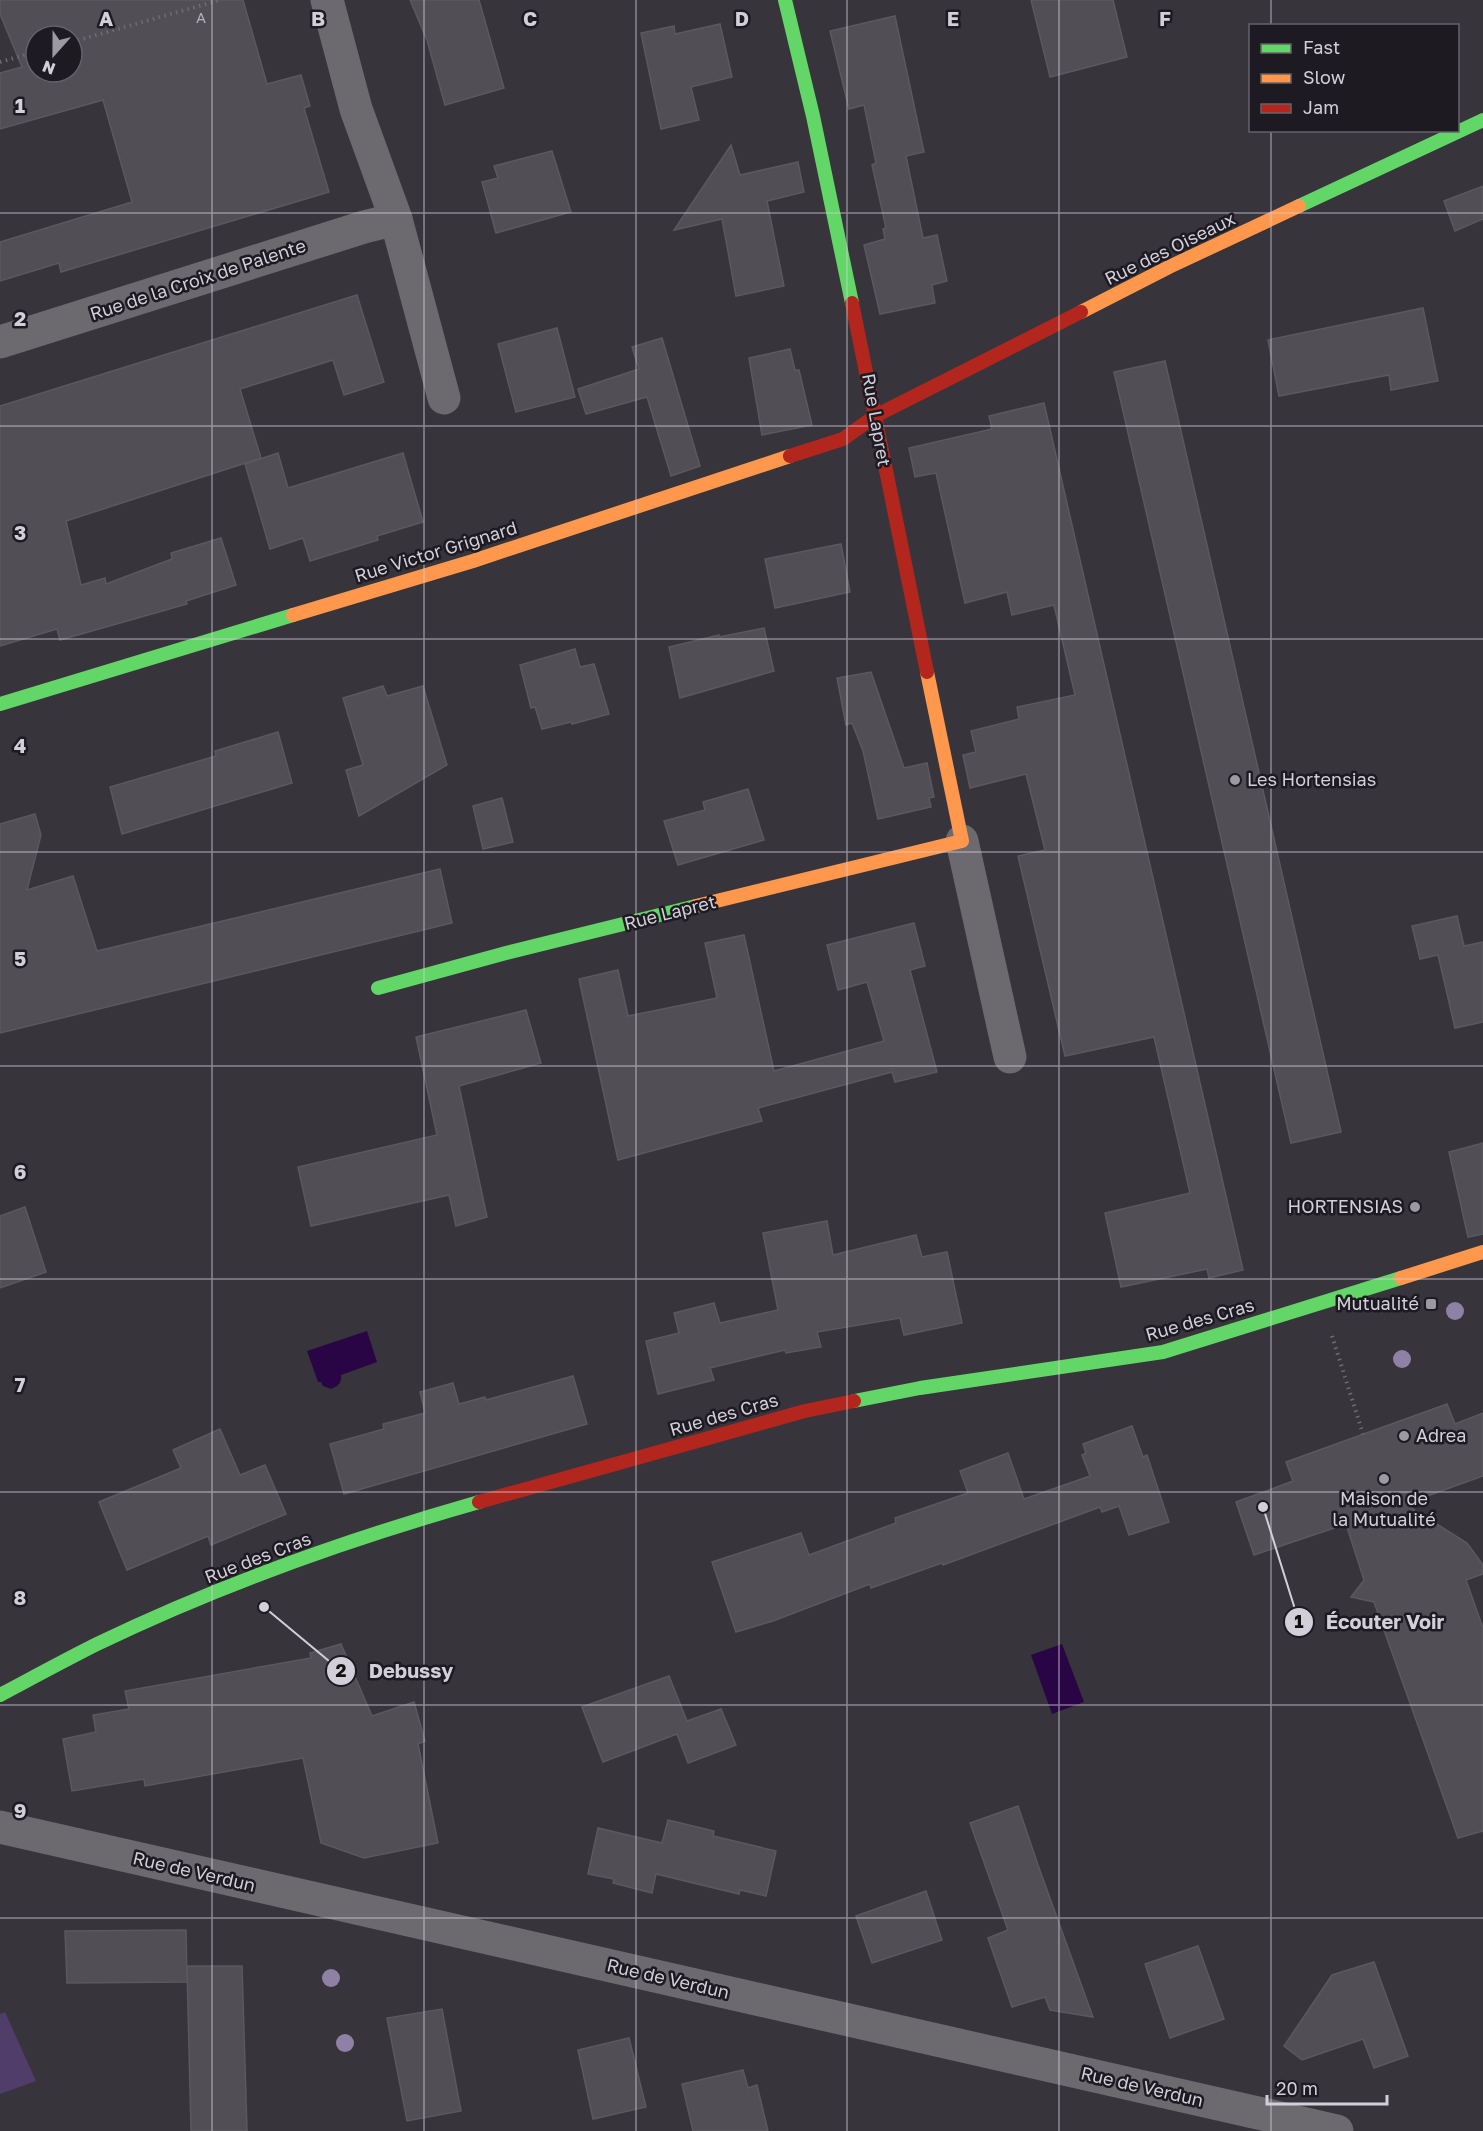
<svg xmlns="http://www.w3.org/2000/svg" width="1483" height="2131" font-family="'Golos Text',sans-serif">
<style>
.green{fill:#513d69}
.water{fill:#290545}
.building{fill:#514e56;stroke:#5b585f;stroke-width:1.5;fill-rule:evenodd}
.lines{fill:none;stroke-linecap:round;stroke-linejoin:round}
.path{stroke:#6e6b72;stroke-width:4;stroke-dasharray:1.5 4.5;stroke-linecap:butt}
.street{stroke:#6c6a6f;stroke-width:33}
.fast{stroke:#63d668;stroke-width:14}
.slow{stroke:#ff974d;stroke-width:14}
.jam{stroke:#b3261e;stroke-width:14}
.tree{fill:#8f80a5}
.grid{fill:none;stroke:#d3cfd9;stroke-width:1.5;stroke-opacity:0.55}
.poi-dot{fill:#9c99a2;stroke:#1d1a21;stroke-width:2}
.labels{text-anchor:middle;stroke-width:5;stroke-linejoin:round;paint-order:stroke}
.number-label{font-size:15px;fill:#b2afb8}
.street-label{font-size:18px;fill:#d3cfd9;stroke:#1d1a21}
.poi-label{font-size:18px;fill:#d3cfd9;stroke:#1d1a21;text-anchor:start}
.grid-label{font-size:20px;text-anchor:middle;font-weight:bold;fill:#d3cfd9;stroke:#1d1a21;stroke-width:5;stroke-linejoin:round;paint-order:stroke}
.leader{fill:none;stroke:#d3cfd9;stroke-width:2}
.callout-dot{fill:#d3cfd9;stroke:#1d1a21;stroke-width:2}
.mark-label{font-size:18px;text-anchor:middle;font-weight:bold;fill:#111}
.callout-label{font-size:20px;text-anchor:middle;font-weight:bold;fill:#d3cfd9;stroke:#1d1a21;stroke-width:5;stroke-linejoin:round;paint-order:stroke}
</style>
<rect width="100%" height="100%" fill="#37343c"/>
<path class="green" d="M 5,2012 L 36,2081 L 0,2094 L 0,2014 Z"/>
<g class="water">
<path d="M 367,1331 L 377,1362 L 341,1375 C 342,1383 338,1386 331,1389 L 323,1386 L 321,1382 L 318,1382 L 307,1351 Z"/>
<path d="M 1062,1644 L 1084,1702 L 1052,1714 L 1031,1655 Z"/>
</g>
<g class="building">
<path d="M 0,0 L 243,0 L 267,84 L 301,75 L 310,106 L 304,108 L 329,192 L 61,272 L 59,263 L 0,281 L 0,242 L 132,202 L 103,100 L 0,129 L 0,73 L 22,67 L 0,14 ZM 36,36 L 72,36 L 72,72 L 36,72 Z"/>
<path d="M 410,0 L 479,0 L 504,88 L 445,105 L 427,40 Z"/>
<path d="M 1031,0 L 1113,0 L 1127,57 L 1050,77 Z"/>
<path d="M 895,16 L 924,152 L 906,156 L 923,238 L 937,235 L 947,281 L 932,285 L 935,303 L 880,314 L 864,245 L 885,239 L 883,229 L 886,228 L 872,165 L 876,163 L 864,105 L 849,109 L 830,31 Z"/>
<path d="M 720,24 L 732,77 L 691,87 L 699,120 L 661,129 L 641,33 L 674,26 L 675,34 Z"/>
<path d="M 731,145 L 740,175 L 798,162 L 804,192 L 767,201 L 784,286 L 736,296 L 722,219 L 674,230 Z"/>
<path d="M 552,151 L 571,212 L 496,233 L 482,182 L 498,178 L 494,166 Z"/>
<path d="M 1483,186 L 1483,219 L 1455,231 L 1444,201 Z"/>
<path d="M 357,295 L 384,382 L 344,395 L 333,360 L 240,389 L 261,458 L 66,521 L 81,585 L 105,578 L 106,584 L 172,559 L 171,553 L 221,538 L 236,585 L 186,601 L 187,604 L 60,640 L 57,629 L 0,646 L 0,406 Z"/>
<path d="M 1423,308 L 1438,381 L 1391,390 L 1389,375 L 1279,396 L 1268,340 Z"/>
<path d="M 557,328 L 575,397 L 516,412 L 498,344 Z"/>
<path d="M 662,338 L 700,466 L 671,476 L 647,397 L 586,414 L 578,389 L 639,369 L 632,347 Z"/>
<path d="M 790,349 L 795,370 L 799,370 L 812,425 L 762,435 L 749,358 Z"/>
<path d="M 1165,361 L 1341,1132 L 1291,1143 L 1114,372 Z"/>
<path d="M 1044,403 L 1243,1270 L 1209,1278 L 1207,1269 L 1121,1287 L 1105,1213 L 1190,1193 L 1154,1037 L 1065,1056 L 1018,856 L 1045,850 L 1026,774 L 970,788 L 963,755 L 976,752 L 971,731 L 1019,719 L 1017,707 L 1075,695 L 1054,605 L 1012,615 L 1007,592 L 965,603 L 936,473 L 915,477 L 909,448 L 992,429 L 989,416 Z"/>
<path d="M 278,453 L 288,488 L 403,453 L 423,522 L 377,536 L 378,540 L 310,561 L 303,538 L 270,549 L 245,464 Z"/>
<path d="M 841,544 L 850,592 L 775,608 L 765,559 Z"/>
<path d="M 764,628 L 774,671 L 680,698 L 669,647 L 719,635 L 719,637 Z"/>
<path d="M 575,649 L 580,667 L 594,664 L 609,714 L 572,724 L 571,722 L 542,729 L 535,707 L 531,708 L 520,665 Z"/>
<path d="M 871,672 L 904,768 L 927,763 L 934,797 L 929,798 L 931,807 L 878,819 L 863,751 L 852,723 L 846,725 L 837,678 Z"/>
<path d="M 383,686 L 387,696 L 423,686 L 447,765 L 359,816 L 346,770 L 363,765 L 343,698 Z"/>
<path d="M 278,732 L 292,783 L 122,834 L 110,787 L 216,756 L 215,751 Z"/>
<path d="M 748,789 L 764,840 L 678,865 L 664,821 L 705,810 L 703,802 Z"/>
<path d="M 502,798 L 513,842 L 483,849 L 473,806 Z"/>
<path d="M 35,814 L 41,835 L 27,890 L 73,876 L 97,951 L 440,869 L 452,923 L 0,1033 L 0,824 Z"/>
<path d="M 1457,916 L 1464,946 L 1483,942 L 1483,1022 L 1455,1028 L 1438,955 L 1420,959 L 1412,926 Z"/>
<path d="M 914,923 L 925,966 L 910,970 L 937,1072 L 895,1082 L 892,1072 L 758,1108 L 762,1121 L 618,1160 L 579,979 L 618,970 L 628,1016 L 717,998 L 705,943 L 744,935 L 774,1071 L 884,1041 L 867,982 L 838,990 L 827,945 Z"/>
<path d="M 526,1010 L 541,1063 L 459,1086 L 487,1217 L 456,1226 L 449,1195 L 311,1226 L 298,1167 L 437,1135 L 416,1037 Z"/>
<path d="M 1483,1143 L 1483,1234 L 1468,1237 L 1449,1152 Z"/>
<path d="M 25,1207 L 46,1272 L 0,1288 L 0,1216 Z"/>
<path d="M 827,1221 L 833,1255 L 916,1235 L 922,1257 L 947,1252 L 962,1323 L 904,1335 L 900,1318 L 817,1332 L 821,1347 L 786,1353 L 785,1350 L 710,1368 L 714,1380 L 658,1394 L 646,1341 L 679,1333 L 674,1313 L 714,1303 L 720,1323 L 778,1310 L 763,1233 Z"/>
<path d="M 573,1376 L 587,1424 L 344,1494 L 330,1444 L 384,1429 L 383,1424 L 425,1413 L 420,1392 L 453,1383 L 459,1404 L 485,1397 L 486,1400 Z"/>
<path d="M 1447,1404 L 1455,1424 L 1483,1413 L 1483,1476 L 1405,1504 L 1467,1543 L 1483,1565 L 1483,1574 L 1466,1580 L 1483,1628 L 1483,1831 L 1458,1838 L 1374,1602 L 1351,1597 L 1364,1580 L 1346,1524 L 1254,1555 L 1236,1502 L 1293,1481 L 1286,1462 Z"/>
<path d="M 1132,1426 L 1143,1457 L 1147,1455 L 1169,1522 L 1129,1535 L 1119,1506 L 1102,1512 L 1100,1507 L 943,1565 L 942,1563 L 871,1588 L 870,1584 L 773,1621 L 736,1632 L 712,1562 L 801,1533 L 809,1555 L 896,1523 L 895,1518 L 968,1493 L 960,1471 L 1008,1453 L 1024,1499 L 1090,1476 L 1082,1455 L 1086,1453 L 1083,1444 Z"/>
<path d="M 220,1429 L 240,1475 L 265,1465 L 286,1514 L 211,1545 L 208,1536 L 127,1570 L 99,1502 L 181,1468 L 173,1450 Z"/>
<path d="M 341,1644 L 372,1716 L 414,1702 L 425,1741 L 418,1744 L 438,1843 L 364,1858 L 321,1843 L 303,1758 L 145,1786 L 144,1779 L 72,1791 L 63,1739 L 96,1732 L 93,1715 L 129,1709 L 125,1691 L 311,1658 L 310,1653 Z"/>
<path d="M 669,1676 L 687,1721 L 721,1709 L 736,1745 L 688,1763 L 677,1734 L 603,1762 L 582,1707 Z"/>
<path d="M 1018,1806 L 1038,1865 L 1093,2017 L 1050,2010 L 1045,1997 L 1012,2007 L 988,1938 L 1008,1930 L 970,1823 Z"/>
<path d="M 668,1820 L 714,1831 L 713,1836 L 776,1851 L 766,1896 L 740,1890 L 739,1894 L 656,1874 L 652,1893 L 613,1883 L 614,1879 L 588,1874 L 598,1828 L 662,1843 Z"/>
<path d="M 926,1891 L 942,1940 L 872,1963 L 856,1916 Z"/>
<path d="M 186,1930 L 187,1982 L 67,1983 L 65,1931 Z"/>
<path d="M 1198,1946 L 1224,2019 L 1170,2038 L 1145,1964 Z"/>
<path d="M 1374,1962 L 1408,2056 L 1374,2068 L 1363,2039 L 1302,2060 L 1284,2046 L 1332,1975 Z"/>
<path d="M 187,1966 L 242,1966 L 247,2131 L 191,2131 Z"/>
<path d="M 442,2009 L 461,2111 L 407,2121 L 387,2018 Z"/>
<path d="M 629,2038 L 646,2107 L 593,2119 L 578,2050 Z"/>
<path d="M 743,2070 L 748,2088 L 757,2085 L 768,2131 L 693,2131 L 682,2084 Z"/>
</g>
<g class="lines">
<g class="path">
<path d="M 72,42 L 220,0"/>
<path d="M 0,62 L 36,52"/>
<path d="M 1332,1336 L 1363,1434"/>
</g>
<g class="street">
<path d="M 327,0 L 356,109 L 396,219 L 444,398"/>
<path d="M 0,342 L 364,227 L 396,219"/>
<path d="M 962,841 L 1010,1057"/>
<path d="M 0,1827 L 1337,2131"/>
</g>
<g class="fast">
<path d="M 785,0 L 813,116 L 852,303"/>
<path d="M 1299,206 L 1483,120"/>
<path d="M 0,704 L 293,615"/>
<path d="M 378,988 L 506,953 L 696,906"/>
<path d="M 854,1401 L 920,1388 L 1163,1352 L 1401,1278"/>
<path d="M 0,1695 C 32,1678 65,1660 97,1644 C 219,1585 349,1539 479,1502"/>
</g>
<g class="slow">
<path d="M 1081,312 L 1169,267 L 1299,206"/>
<path d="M 293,615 L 473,561 L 790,456"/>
<path d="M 696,906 L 962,841 L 927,672"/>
<path d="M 1401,1278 L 1483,1252"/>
</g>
<g class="jam">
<path d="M 852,303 L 927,672"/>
<path d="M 790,456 L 843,439 L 875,416 L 1081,312"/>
<path d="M 479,1502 L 805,1411 L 854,1401"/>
</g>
</g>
<g class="tree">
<circle cx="1455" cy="1311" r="9"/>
<circle cx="1402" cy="1359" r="9"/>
<circle cx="331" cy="1978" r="9"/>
<circle cx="345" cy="2043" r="9"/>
</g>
<path class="grid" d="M 212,0 L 212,2131M 424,0 L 424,2131M 636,0 L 636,2131M 847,0 L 847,2131M 1059,0 L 1059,2131M 1271,0 L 1271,26M 1271,130 L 1271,2131M 0,213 L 1483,213M 0,426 L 1483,426M 0,639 L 1483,639M 0,852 L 1483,852M 0,1066 L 1483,1066M 0,1279 L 1483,1279M 0,1492 L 1483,1492M 0,1705 L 1483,1705M 0,1918 L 1483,1918"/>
<g class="poi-dot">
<circle cx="1235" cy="780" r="6"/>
<circle cx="1415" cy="1207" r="6"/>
<rect x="1425" y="1298" width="12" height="12" rx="3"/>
<circle cx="1404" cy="1436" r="6"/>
<circle cx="1384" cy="1479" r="6"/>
</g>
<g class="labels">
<g class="number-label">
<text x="201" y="23">A</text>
</g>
<g class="street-label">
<text transform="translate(1170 249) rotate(-26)" y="6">Rue des Oiseaux</text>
<text transform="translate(198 280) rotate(-18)" y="6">Rue de la Croix de Palente</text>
<text transform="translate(876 420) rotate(80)" y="6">Rue Lapret</text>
<text transform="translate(436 552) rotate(-17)" y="6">Rue Victor Grignard</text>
<text transform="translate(670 913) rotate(-14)" y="6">Rue Lapret</text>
<text transform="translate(1200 1320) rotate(-16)" y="6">Rue des Cras</text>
<text transform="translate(724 1415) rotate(-16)" y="6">Rue des Cras</text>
<text transform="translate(258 1558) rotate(-21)" y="6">Rue des Cras</text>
<text transform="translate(194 1872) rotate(13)" y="6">Rue de Verdun</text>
<text transform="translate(668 1979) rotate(13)" y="6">Rue de Verdun</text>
<text transform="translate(1142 2087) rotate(13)" y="6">Rue de Verdun</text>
</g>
<g class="poi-label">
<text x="1247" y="786">Les Hortensias</text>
<text x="1403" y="1213" text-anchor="end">HORTENSIAS</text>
<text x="1419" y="1310" text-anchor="end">Mutualité</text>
<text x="1416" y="1442">Adrea</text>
<text x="1384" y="1505" text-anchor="middle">Maison de<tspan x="1384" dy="21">la Mutualité</tspan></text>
</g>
</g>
<g class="grid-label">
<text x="106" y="26">A</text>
<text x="318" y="26">B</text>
<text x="530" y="26">C</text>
<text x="742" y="26">D</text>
<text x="953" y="26">E</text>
<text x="1165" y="26">F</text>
<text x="20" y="113">1</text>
<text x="20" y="326">2</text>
<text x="20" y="540">3</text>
<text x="20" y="753">4</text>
<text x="20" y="966">5</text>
<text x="20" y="1179">6</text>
<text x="20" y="1392">7</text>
<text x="20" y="1605">8</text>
<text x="20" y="1818">9</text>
</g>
<path class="leader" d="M1263 1507L1299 1622M264 1607L341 1671"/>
<g class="callout-dot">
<circle cx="1263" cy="1507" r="6"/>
<circle cx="264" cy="1607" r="6"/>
<circle cx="1299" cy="1622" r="15"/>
<circle cx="341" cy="1671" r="15"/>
</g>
<g class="mark-label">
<text x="1299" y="1628">1</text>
<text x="341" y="1677">2</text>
</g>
<g class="callout-label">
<text x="1385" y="1629">Écouter Voir</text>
<text x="411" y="1678">Debussy</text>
</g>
<rect x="1249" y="24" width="210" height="108" fill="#1d1a21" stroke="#66626b" stroke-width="1.5"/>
<rect x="1261" y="44" width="30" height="9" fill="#63d668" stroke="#66626b" stroke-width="1.5"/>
<text x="1303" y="54" font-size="18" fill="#d3cfd9">Fast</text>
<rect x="1261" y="74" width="30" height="9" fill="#ff974d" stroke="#66626b" stroke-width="1.5"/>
<text x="1303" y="84" font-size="18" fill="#d3cfd9">Slow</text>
<rect x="1261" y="104" width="30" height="9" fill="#b3261e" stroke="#66626b" stroke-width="1.5"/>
<text x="1303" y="114" font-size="18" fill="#d3cfd9">Jam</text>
<g transform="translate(54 54) rotate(201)"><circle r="28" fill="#1d1a21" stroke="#66626b" stroke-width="1.5"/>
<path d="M0-4.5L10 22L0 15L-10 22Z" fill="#9c99a2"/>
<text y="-9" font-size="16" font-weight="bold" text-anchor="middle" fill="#d3cfd9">N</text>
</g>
<path d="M1267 2095v9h120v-9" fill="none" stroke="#d3cfd9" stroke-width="3"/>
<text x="1276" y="2095" font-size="18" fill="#d3cfd9" stroke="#1d1a21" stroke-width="4.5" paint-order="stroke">20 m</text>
</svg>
